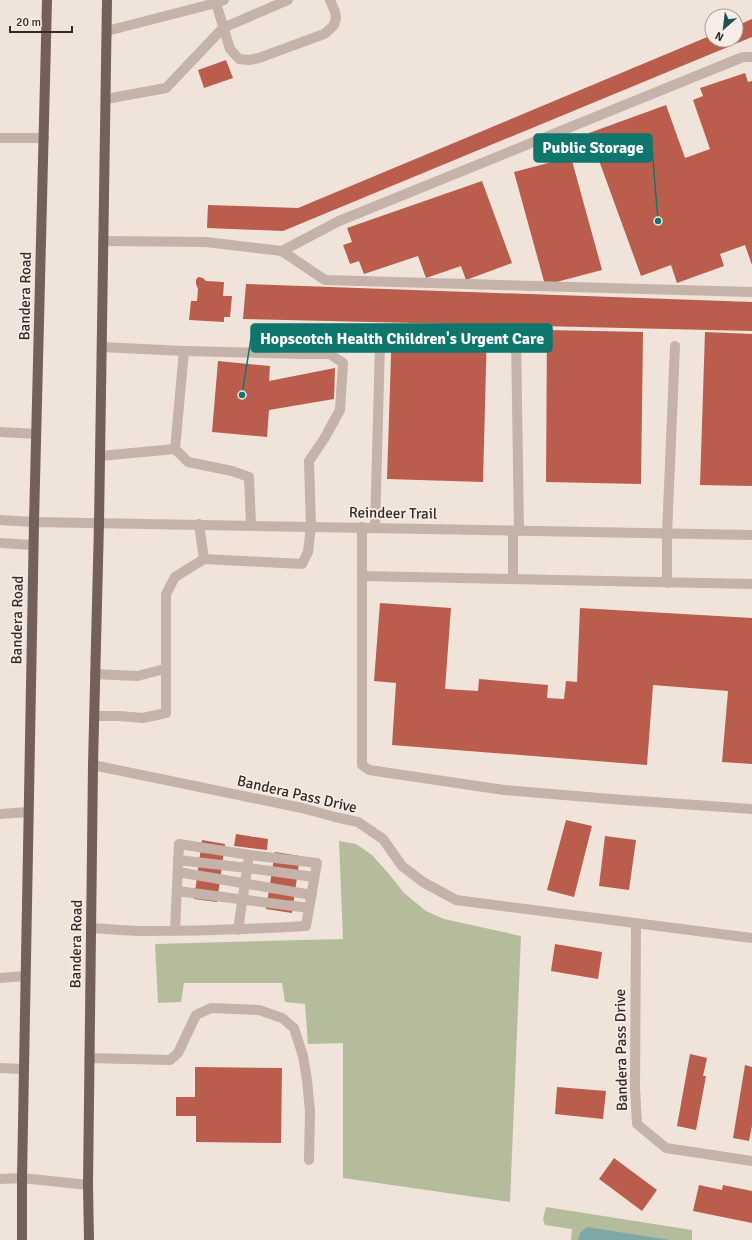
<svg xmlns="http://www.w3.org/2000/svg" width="752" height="1240" font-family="Signika,sans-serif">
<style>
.green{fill:#b5bc9c}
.water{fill:#7ca9a6}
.building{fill:#ba5d4d}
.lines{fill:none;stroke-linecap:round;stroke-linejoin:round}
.service{stroke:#c5b2a8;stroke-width:10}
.minor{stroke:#c5b2a8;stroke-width:10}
.primary{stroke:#73605a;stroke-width:10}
.labels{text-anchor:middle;stroke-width:3.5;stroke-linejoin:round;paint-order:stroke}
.street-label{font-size:15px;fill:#332a27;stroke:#f7ede6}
.leader{fill:none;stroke:#0f766e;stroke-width:1.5}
.callout-dot{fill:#0f766e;stroke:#f7ede6;stroke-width:1.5}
.callout{fill:#0f766e;stroke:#0f766e;stroke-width:1.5}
.callout-label{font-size:16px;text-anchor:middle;font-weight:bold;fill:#fff}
</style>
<rect width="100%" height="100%" fill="#efe3da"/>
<g class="green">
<path d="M 339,841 L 356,844 L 372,855 L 389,874 L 404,893 L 426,911 L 444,919 L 521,936 L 510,1202 L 343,1178 L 343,1043 L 308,1044 L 305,1004 L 285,1002 L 282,983 L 184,983 L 181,1002 L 158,1003 L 155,944 L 343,939 Z"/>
<path d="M 546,1207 L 692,1230 L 692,1240 L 571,1240 L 572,1229 L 545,1225 L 543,1219 Z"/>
</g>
<path class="water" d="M 587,1227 L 670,1240 L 578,1240 L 580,1233 Z"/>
<g class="building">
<path d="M 752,19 L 752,37 L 283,231 L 207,228 L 208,205 L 298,208 L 712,35 L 712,40 L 736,40 L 736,26 Z"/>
<path d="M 226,60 L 233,78 L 204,88 L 198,70 Z"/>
<path d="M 745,73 L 748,82 L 752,81 L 752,265 L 745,245 L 720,254 L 724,266 L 677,283 L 671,265 L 641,276 L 589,133 L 666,105 L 685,158 L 710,149 L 693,100 L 703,96 L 700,88 Z"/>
<path d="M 571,157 L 602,270 L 545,285 L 514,172 Z"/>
<path d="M 482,181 L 512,263 L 466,280 L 461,266 L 426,278 L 418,256 L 364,274 L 359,261 L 350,264 L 343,245 L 352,242 L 347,228 Z"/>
<path d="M 198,277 L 203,278 L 206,281 L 224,282 L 223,296 L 232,296 L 230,317 L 224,317 L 224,322 L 189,320 L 191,301 L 197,301 L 198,289 L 196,284 L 196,280 Z"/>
<path d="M 246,284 L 752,302 L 752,331 L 243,319 Z"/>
<path d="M 392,325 L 487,328 L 483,482 L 387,479 Z"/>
<path d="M 547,330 L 643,332 L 641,484 L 546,482 Z"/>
<path d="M 705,332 L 752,334 L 752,486 L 700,485 Z"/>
<path d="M 218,361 L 270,366 L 269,381 L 335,368 L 334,399 L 269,410 L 267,437 L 212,432 Z"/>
<path d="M 380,603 L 451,608 L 445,689 L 478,691 L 479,679 L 548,685 L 547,698 L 564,699 L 566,681 L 577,682 L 580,608 L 752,618 L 752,764 L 722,762 L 728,691 L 653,685 L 647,765 L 392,745 L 396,683 L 374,681 Z"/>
<path d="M 566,820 L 592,826 L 574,897 L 547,890 Z"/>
<path d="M 236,834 L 268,839 L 267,850 L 234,846 Z"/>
<path d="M 605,836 L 636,840 L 629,890 L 599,886 Z"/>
<path d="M 202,840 L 225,844 L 217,902 L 194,899 Z"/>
<path d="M 275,852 L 300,856 L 292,913 L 266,909 Z"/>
<path d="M 555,944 L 602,952 L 598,979 L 551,971 Z"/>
<path d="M 690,1054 L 707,1058 L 703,1076 L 706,1076 L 696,1130 L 677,1126 Z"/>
<path d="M 745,1065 L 752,1067 L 752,1126 L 749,1141 L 733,1138 Z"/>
<path d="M 195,1067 L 282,1068 L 281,1143 L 196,1142 L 196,1116 L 176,1116 L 176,1097 L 195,1097 Z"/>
<path d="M 557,1087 L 606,1091 L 603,1119 L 555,1114 Z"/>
<path d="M 614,1158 L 657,1190 L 642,1211 L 599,1179 Z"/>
<path d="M 699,1185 L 722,1190 L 723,1185 L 752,1191 L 752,1223 L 693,1211 Z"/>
</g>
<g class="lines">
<g class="service">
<path d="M 216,3 L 230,49 L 239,59 L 249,60 L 259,58 L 324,34 L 329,30 L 334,25 L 336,18 L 335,12 L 330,0"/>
<path d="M 107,31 L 216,3 L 224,0"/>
<path d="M 106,99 L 166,88 L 223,28 L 288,0"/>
<path d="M 0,138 L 44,138"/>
<path d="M 103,241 L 206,242 L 282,251 L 325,280 L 752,292"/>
<path d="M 282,251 L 339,221 L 743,57 L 752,57"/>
<path d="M 516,336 L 519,531"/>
<path d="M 102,347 L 184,351 L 175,449 L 188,462 L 232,471 L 249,477 L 251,525"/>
<path d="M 184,351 L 302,354 L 330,354 L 343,363 L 340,410 L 324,439 L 309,461 L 311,527 L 308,552 L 302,564 L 204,559 L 199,524"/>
<path d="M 0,432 L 36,434"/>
<path d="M 100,456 L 175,449"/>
<path d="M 0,520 L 34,522"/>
<path d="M 362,527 L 362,765 L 369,770 L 504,790 L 611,799 L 752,809"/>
<path d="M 375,528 L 380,344"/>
<path d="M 0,543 L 33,545"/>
<path d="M 362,576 L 752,584"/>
<path d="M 513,579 L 513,531"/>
<path d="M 667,583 L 667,534 L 675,346"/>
<path d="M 95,674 L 137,676 L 165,669"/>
<path d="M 94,716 L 119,716 L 143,718 L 166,713 L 166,594 L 175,577 L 204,559"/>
<path d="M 0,814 L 28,812"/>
<path d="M 178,860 L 248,868 L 314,877"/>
<path d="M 178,872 L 312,895"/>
<path d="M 177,891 L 309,908"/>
<path d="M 91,928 C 109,929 128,931 146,931 C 200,931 253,929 306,926 L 317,863 L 250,855 L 179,844 L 175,931"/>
<path d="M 238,930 L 248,862"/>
<path d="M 0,978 L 25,976"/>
<path d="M 89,1058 L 170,1060 L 178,1053 L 196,1015 L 211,1008 L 259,1010 L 282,1018 L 294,1028 L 303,1056 L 307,1080 L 310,1111 L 309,1160"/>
<path d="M 0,1068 L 24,1069"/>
</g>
<g class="minor">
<path d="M 34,522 L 752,535"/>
<path d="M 93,765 L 302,808 L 335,817 L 358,822 L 383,839 L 402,866 L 423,882 L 456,900 L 752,938"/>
<path d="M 636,923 L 635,1088 L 637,1124 L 666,1148 L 752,1161"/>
<path d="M 0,1179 L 22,1178 L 88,1185"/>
</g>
<g class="primary">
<path d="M 22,1240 L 22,1178 L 34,522 L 47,0"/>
<path d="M 89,1240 L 88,1185 L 93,765 L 99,523 L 107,0"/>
</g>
</g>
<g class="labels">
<g class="street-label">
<text transform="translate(25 296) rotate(-89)" y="5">Bandera Road</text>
<text transform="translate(393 513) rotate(1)" y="5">Reindeer Trail</text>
<text transform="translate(17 620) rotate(-89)" y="5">Bandera Road</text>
<text transform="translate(297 794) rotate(13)" y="5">Bandera Pass Drive</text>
<text transform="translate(76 944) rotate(-89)" y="5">Bandera Road</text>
<text transform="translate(621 1050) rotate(-91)" y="5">Bandera Pass Drive</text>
</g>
</g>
<path class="leader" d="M658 221L652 148M242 395L251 338"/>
<g class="callout-dot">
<circle cx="658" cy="221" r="4"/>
<circle cx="242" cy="395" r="4"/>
</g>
<g class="callout">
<rect x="534" y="134" width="118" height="28" rx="4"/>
<rect x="251" y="324" width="301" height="28" rx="4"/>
</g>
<g class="callout-label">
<text x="593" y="153">Public Storage</text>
<text x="402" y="344">Hopscotch Health Children's Urgent Care</text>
</g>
<g transform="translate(724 28) rotate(208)"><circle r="19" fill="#f7ede6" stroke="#a99f9a"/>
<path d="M0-3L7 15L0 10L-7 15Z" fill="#21504e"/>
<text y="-6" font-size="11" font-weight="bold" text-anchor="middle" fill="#332a27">N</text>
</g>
<path d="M10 26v6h62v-6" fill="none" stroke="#332a27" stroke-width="2"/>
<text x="16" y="26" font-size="12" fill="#332a27" stroke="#f7ede6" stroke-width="3" paint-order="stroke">20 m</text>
</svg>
